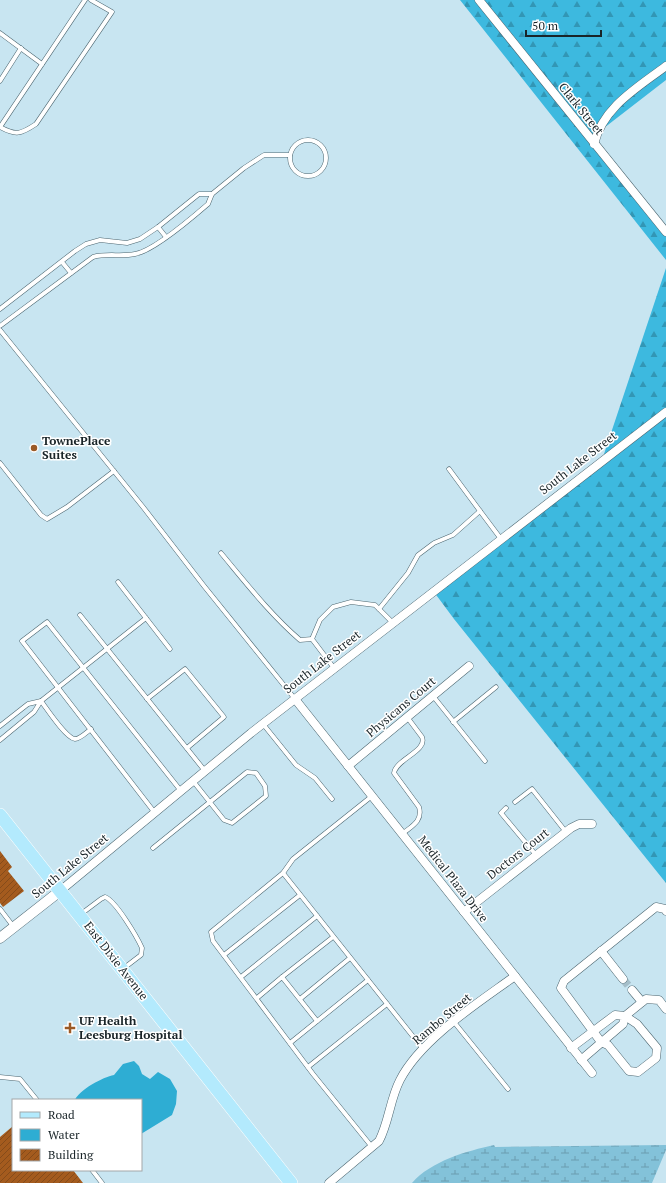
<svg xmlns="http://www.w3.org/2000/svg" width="666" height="1183" font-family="'PT Serif',serif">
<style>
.forest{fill:url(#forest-firs)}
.wetland{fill:url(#wetland-marsh)}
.water{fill:#2eadd3}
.building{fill:url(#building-hatch)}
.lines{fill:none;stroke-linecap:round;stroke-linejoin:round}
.minor-tunnel{stroke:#a5bec9;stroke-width:8;stroke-dasharray:8 4;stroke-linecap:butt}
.service-casing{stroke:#4c6670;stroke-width:5}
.minor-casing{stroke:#4c6670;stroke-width:9}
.tertiary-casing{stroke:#4c6670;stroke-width:11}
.primary-casing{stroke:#fff;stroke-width:14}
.service{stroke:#fff;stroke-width:4}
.minor{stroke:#fff;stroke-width:8}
.tertiary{stroke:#fff;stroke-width:10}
.primary{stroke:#b3eafd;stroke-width:13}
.poi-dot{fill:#9b5a26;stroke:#fff;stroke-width:1.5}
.labels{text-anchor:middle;stroke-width:3;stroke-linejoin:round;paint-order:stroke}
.street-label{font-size:12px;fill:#192428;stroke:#fff}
.poi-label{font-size:12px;font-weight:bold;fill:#192428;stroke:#fff;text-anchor:start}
</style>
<defs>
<pattern id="forest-firs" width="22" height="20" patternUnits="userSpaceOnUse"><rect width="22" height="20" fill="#3db9df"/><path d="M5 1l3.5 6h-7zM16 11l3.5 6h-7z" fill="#3296b5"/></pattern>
<pattern id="wetland-marsh" width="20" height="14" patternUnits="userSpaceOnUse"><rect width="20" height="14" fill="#83c2d9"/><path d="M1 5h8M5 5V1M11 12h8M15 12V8" fill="none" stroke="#6a9db0"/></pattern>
<pattern id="building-hatch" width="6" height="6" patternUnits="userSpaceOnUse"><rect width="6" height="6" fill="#a45b1e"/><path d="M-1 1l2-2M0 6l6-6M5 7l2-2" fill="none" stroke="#854b1a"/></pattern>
</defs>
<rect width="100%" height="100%" fill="#c8e5f1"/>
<g class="forest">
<path d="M 460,0 L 666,0 L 666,80 L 591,138 L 666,231 L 666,260 Z"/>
<path d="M 666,268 L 666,883 L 454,619 L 434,592 L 601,463 Z"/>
</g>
<path class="wetland" d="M 494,1145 L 495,1147 L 666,1145 L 666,1150 L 652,1183 L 412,1183 C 431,1161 467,1151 494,1145 Z"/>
<path class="water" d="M 134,1061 L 139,1066 L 142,1074 L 150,1079 L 158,1072 L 170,1079 L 177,1091 L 176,1104 L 172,1115 L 141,1134 L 141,1100 L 75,1100 C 79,1090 103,1077 114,1075 L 123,1064 Z"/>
<g class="building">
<path d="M 0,851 L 12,867 L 8,871 L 24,891 L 3,907 L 0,903 Z"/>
<path d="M 13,1126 L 13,1170 L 73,1170 L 83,1183 L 0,1183 L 0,1137 Z"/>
</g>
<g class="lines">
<path class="minor-tunnel" d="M 623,979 L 632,990"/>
<defs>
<g id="service">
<path d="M 0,33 L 42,64"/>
<path d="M 0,81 L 21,48"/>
<path d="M 0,127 C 16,136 21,134 36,124 L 112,12 L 91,0"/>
<path d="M 0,127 L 85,0"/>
<circle cx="308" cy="158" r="18"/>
<path d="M 158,227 L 166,237"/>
<path d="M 62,262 L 71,273"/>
<path d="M 0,309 L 75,251 L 86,244 L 100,240 L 127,243 L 140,239 L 158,227 L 199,194 L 212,194"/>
<path d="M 0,326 L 93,257 C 107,253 121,257 135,254 C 154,251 193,217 208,204 L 212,194 L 244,168 L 264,155 L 290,155"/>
<path d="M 0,330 L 143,507 L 204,586 L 295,699"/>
<path d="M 0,463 L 41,515 L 47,519 L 67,507 L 114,471"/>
<path d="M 480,511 L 501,539"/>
<path d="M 221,553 C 246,583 270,614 300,640 L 312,639"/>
<path d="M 118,582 L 170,649"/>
<path d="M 379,609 L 408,573 L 418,555 L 434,543 L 453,535 L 480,511 L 449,469"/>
<path d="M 80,615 L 205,771"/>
<path d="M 334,668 L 312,639 L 320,620 L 333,607 L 351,602 L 375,605 L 393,623"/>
<path d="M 433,696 L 485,761"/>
<path d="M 147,699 L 185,669 L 224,717 L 187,748"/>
<path d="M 453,722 L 496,687"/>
<path d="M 263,724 L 296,765 L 315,778 L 332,799"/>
<path d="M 0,726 L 28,704 L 41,701 L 34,712 L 0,740"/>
<path d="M 91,729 C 87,732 80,739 75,739 C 66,738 47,709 41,701 L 146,618"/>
<path d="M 372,796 L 293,859 L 283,873 L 211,932 L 213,941 L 313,1074 L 372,1147"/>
<path d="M 515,802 L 532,789 L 566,832"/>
<path d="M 506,808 L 501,813 L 536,855"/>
<path d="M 155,813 L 22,641 L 47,622 L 181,791"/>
<path d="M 402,834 C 412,826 423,821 419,807 L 394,773 C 396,759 428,751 422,737 L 407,717"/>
<path d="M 153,848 L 247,772 L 256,773 L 265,786 L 266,796 L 232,823 L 224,820 L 193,781"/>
<path d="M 283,873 L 423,1049"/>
<path d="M 0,909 L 13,926"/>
<path d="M 81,914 L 101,899 L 105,897 C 116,901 137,937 142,948 L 141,955 L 124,968"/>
<path d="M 224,955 L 300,895"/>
<path d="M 241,977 L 317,916"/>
<path d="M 282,977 L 333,937"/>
<path d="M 257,998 L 282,977 L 317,1021"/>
<path d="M 300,999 L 350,958"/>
<path d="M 454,1022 L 508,1089"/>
<path d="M 290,1043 L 368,980"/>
<path d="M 308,1067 L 387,1004"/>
<path d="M 0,1077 L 20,1079 L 37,1100"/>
<path d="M 92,1170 L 102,1183"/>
</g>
<g id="minor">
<path d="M 479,0 L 666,232"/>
<path d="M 594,144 C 603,107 637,88 666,66"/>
<path d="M 295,699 L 592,1073"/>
<path d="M 348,766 L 469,666"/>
<path d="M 60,891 L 251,733 L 666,412"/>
<path d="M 666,911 L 665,909 L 656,907 L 564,981 L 561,988 L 601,1042 L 608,1045 L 629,1071 L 638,1072 L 656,1058 L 657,1048 L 637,1024 L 625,1016 L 646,999 L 659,1000 L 666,1009"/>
<path d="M 464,912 L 571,828 L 579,824 L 592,824"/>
<path d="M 601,951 L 623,979"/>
<path d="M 632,990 L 642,1002"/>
<path d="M 571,1048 L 615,1015 L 625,1016 L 623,1024 L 581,1060"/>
<path d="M 329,1183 L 379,1141 C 389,1122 390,1099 400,1080 C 421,1039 478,1003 515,976"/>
</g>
<path id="tertiary" d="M 0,938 L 60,891"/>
<path id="primary" d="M 0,815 L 291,1183"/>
</defs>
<use href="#service" class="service-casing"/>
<use href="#minor" class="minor-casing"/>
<use href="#tertiary" class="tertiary-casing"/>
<use href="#primary" class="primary-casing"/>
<use href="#service" class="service"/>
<use href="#minor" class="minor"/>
<use href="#tertiary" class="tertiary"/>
<use href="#primary" class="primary"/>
</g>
<g class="poi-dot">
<circle cx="34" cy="448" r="4"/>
<path d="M68 1022h4v4h4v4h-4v4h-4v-4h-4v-4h4z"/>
</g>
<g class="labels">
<g class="street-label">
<text transform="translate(581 109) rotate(51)" y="4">Clark Street</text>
<text transform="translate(578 463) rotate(-38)" y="4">South Lake Street</text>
<text transform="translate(322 662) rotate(-38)" y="4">South Lake Street</text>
<text transform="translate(401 707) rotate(-40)" y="4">Physicans Court</text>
<text transform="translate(518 854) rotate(-38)" y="4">Doctors Court</text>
<text transform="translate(70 866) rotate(-39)" y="4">South Lake Street</text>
<text transform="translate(453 879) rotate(52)" y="4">Medical Plaza Drive</text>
<text transform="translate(116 961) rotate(52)" y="4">East Dixie Avenue</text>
<text transform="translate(442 1019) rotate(-40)" y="4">Rambo Street</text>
</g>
<g class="poi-label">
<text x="42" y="445">TownePlace<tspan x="42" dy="14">Suites</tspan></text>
<text x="79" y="1025">UF Health<tspan x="79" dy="14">Leesburg Hospital</tspan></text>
</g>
</g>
<rect x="12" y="1099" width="130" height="72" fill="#ffffff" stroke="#a3a7a9"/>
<rect x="20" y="1112" width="20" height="6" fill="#b3eafd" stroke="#a3a7a9"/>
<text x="48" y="1119" font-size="12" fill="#192428">Road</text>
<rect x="20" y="1129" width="20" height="12" fill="#2eadd3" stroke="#a3a7a9"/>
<text x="48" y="1139" font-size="12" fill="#192428">Water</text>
<rect x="20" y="1149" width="20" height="12" fill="url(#building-hatch)" stroke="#a3a7a9"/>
<text x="48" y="1159" font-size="12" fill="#192428">Building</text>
<path d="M526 30v6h75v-6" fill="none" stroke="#192428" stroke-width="2"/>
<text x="532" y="30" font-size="12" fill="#192428" stroke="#ffffff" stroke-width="3" paint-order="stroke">50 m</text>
</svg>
